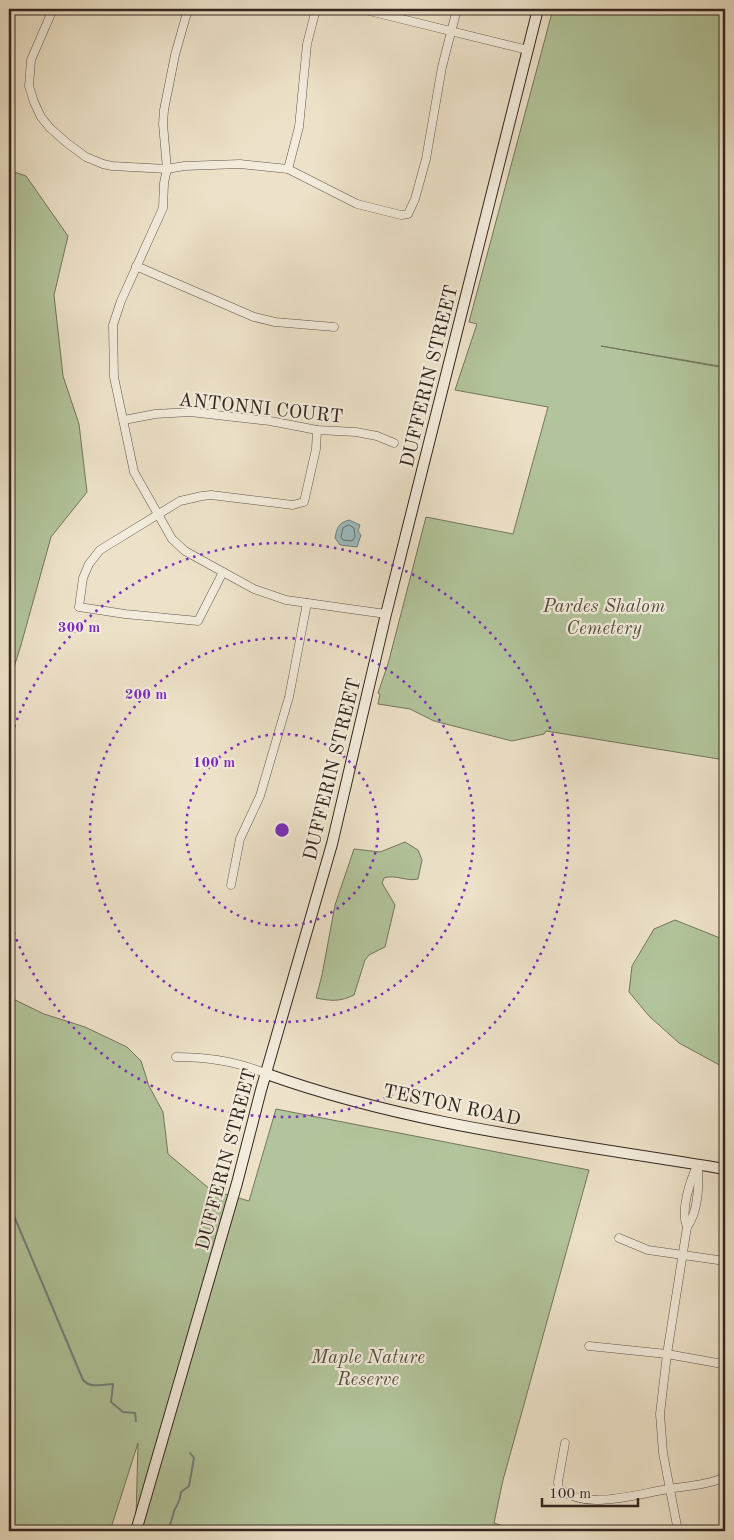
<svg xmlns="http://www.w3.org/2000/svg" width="734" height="1540" font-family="'Old Standard TT',serif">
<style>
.green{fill:#b2c49b;stroke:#73755d}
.water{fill:#9dbcbf;stroke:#73807f}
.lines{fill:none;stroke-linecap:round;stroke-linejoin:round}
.shore{stroke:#68716f;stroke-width:1}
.stream{stroke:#73807f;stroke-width:2}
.street-casing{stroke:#62554a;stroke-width:9}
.secondary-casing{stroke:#34261f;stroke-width:12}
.street{stroke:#f3ecdc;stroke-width:8}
.secondary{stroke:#f3ecdc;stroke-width:10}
.ring{fill:none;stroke:#7b2cbf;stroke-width:2.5;stroke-dasharray:2.5 5}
.labels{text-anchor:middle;stroke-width:4.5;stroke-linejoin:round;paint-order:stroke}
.street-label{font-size:19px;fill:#34261f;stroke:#f3ecdc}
.park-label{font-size:19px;font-style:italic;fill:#544e3e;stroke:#f3ecdc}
.centre{fill:#7b2cbf;stroke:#f3ecdc;stroke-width:2.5}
.ring-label{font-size:15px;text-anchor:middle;font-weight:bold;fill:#7b2cbf;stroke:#f3ecdc;stroke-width:4.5;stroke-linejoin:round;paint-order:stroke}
</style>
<rect width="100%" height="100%" fill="#ede2c9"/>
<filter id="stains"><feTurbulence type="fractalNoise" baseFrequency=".004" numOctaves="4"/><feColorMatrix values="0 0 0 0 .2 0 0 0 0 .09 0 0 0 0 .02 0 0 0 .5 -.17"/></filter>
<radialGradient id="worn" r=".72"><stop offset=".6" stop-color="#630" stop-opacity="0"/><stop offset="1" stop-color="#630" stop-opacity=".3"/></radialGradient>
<g class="green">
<path d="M 553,9 L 725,9 L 725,367 L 601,346 L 725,368 L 725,760 L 546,731 L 544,734 L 512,741 L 434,721 L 410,709 L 378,704 L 380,694 L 378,693 L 388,664 L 426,517 L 513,534 L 548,407 L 455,390 L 477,324 L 469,322 Z"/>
<path d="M 9,170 L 26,176 L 68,236 L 54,295 L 63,376 L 79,424 L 87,492 L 51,537 L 21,645 L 9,683 Z"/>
<path d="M 405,842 L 418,850 L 422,860 L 418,879 C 407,882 395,874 384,878 L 382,883 L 395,905 L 385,947 L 369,955 L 365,960 L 354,995 C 340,1002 331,1001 316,998 L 322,975 L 335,905 L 354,849 L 380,852 Z"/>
<path d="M 675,920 L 725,940 L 725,1068 L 679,1043 L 649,1016 L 629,992 L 632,966 L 654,929 Z"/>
<path d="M 9,997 L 44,1014 L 85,1027 L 127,1047 L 141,1061 L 149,1086 L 163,1112 L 168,1154 L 211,1190 L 249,1201 L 276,1109 L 589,1170 L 503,1480 L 494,1523 L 519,1531 L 148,1531 L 148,1528 L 136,1519 L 138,1443 L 110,1531 L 9,1531 Z"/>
</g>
<path class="water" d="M 349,520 L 360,525 L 358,531 L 361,535 L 357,547 L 340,545 L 335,538 C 337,528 338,523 349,520 Z"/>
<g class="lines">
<path class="shore" d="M 349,525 L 354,528 L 355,537 L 352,541 L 343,540 L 341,537 L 343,528 Z"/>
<g class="stream">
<path d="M 9,1204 L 83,1380 C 91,1389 103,1384 113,1384 L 111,1402 L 123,1412 L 135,1413 L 136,1421"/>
<path d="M 167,1531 C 171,1524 172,1519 174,1511 C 178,1502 180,1503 181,1492 L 189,1486 L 194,1458 L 190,1453"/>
</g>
<defs>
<g id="street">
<path d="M 53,9 L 31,60 L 29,86 L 34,102 L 41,117 L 50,128 L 67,143 L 86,157 L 103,164 L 112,166 L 167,169 L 184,166 L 240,164 L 288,169 L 357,204 L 401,215 L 408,214 L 415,199 L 426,159 L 442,67 L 457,9"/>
<path d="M 188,9 L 175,55 L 164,110 L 163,124 L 167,169 L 164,183 L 163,208 L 121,301 L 113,325 L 114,377 L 134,472 L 172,539 L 185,551 L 223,572 L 254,589 L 286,600 L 386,614"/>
<path d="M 361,9 L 528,50"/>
<path d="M 288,169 L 299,127 L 307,44 L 316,9"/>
<path d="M 136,266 L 254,317 L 275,322 L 334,327"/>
<path d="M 124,420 L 155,414 L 190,412 L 270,421 L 317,430 L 356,432 L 377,436 L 394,443"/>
<path d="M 223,572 L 198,621 L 125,614 L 79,607 L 83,578 L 89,564 L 100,550 L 180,501 L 202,496 L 211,495 L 293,505 L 304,502 L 316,449 L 317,430"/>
<path d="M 231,885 L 240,839 L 260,796 L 289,697 L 307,603"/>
<path d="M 176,1057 C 206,1057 239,1062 267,1074"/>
<path d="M 687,1227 C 680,1211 690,1181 697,1166"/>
<path d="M 619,1238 L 648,1250 L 725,1261"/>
<path d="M 589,1346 L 667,1354 L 717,1363 L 725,1363"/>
<path d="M 565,1443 L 558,1482 L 559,1489 C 569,1496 583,1500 596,1500 C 620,1500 645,1493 668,1489 C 687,1486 708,1485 725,1477"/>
<path d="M 678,1531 L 663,1453 L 660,1414 L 667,1354 L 687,1227 C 699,1211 699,1184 698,1164"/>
</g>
<g id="secondary">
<path d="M 267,1074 C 415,1127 571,1143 725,1169"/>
<path d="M 136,1531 L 237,1183 L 261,1090 L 332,844 L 386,614 L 538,9"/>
</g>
</defs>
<use href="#street" class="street-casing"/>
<use href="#secondary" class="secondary-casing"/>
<use href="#street" class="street"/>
<use href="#secondary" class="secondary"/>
</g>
<g class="ring">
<circle cx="282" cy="830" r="96"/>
<circle cx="282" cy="830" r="192"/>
<path d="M9 741A287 287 0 1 1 9 919"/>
</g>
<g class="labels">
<g class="street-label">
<text transform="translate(428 376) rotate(-76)" y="7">DUFFERIN STREET</text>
<text transform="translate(261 407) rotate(6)" y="7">ANTONNI COURT</text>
<text transform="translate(331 769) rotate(-76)" y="7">DUFFERIN STREET</text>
<text transform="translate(452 1104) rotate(12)" y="7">TESTON ROAD</text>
<text transform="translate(225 1159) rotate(-75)" y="7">DUFFERIN STREET</text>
</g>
<g class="park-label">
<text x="604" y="612">Pardes Shalom<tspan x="604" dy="22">Cemetery</tspan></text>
<text x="368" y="1363">Maple Nature<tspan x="368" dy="22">Reserve</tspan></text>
</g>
</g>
<circle cx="282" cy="830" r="8" class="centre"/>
<g class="ring-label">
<text x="79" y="632">300 m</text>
<text x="146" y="699">200 m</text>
<text x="214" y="767">100 m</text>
</g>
<rect width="734" height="1540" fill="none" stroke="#ede2c9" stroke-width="30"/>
<rect x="10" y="10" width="714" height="1520" fill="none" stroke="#34261f" stroke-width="2.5"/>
<rect x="15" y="15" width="704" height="1510" fill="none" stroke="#34261f"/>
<path d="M542 1498v8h96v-8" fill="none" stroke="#34261f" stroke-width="2.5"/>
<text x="549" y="1498" font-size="15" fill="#34261f" stroke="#f3ecdc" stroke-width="4" paint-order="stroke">100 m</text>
<rect width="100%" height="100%" filter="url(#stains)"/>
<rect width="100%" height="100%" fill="url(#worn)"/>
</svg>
